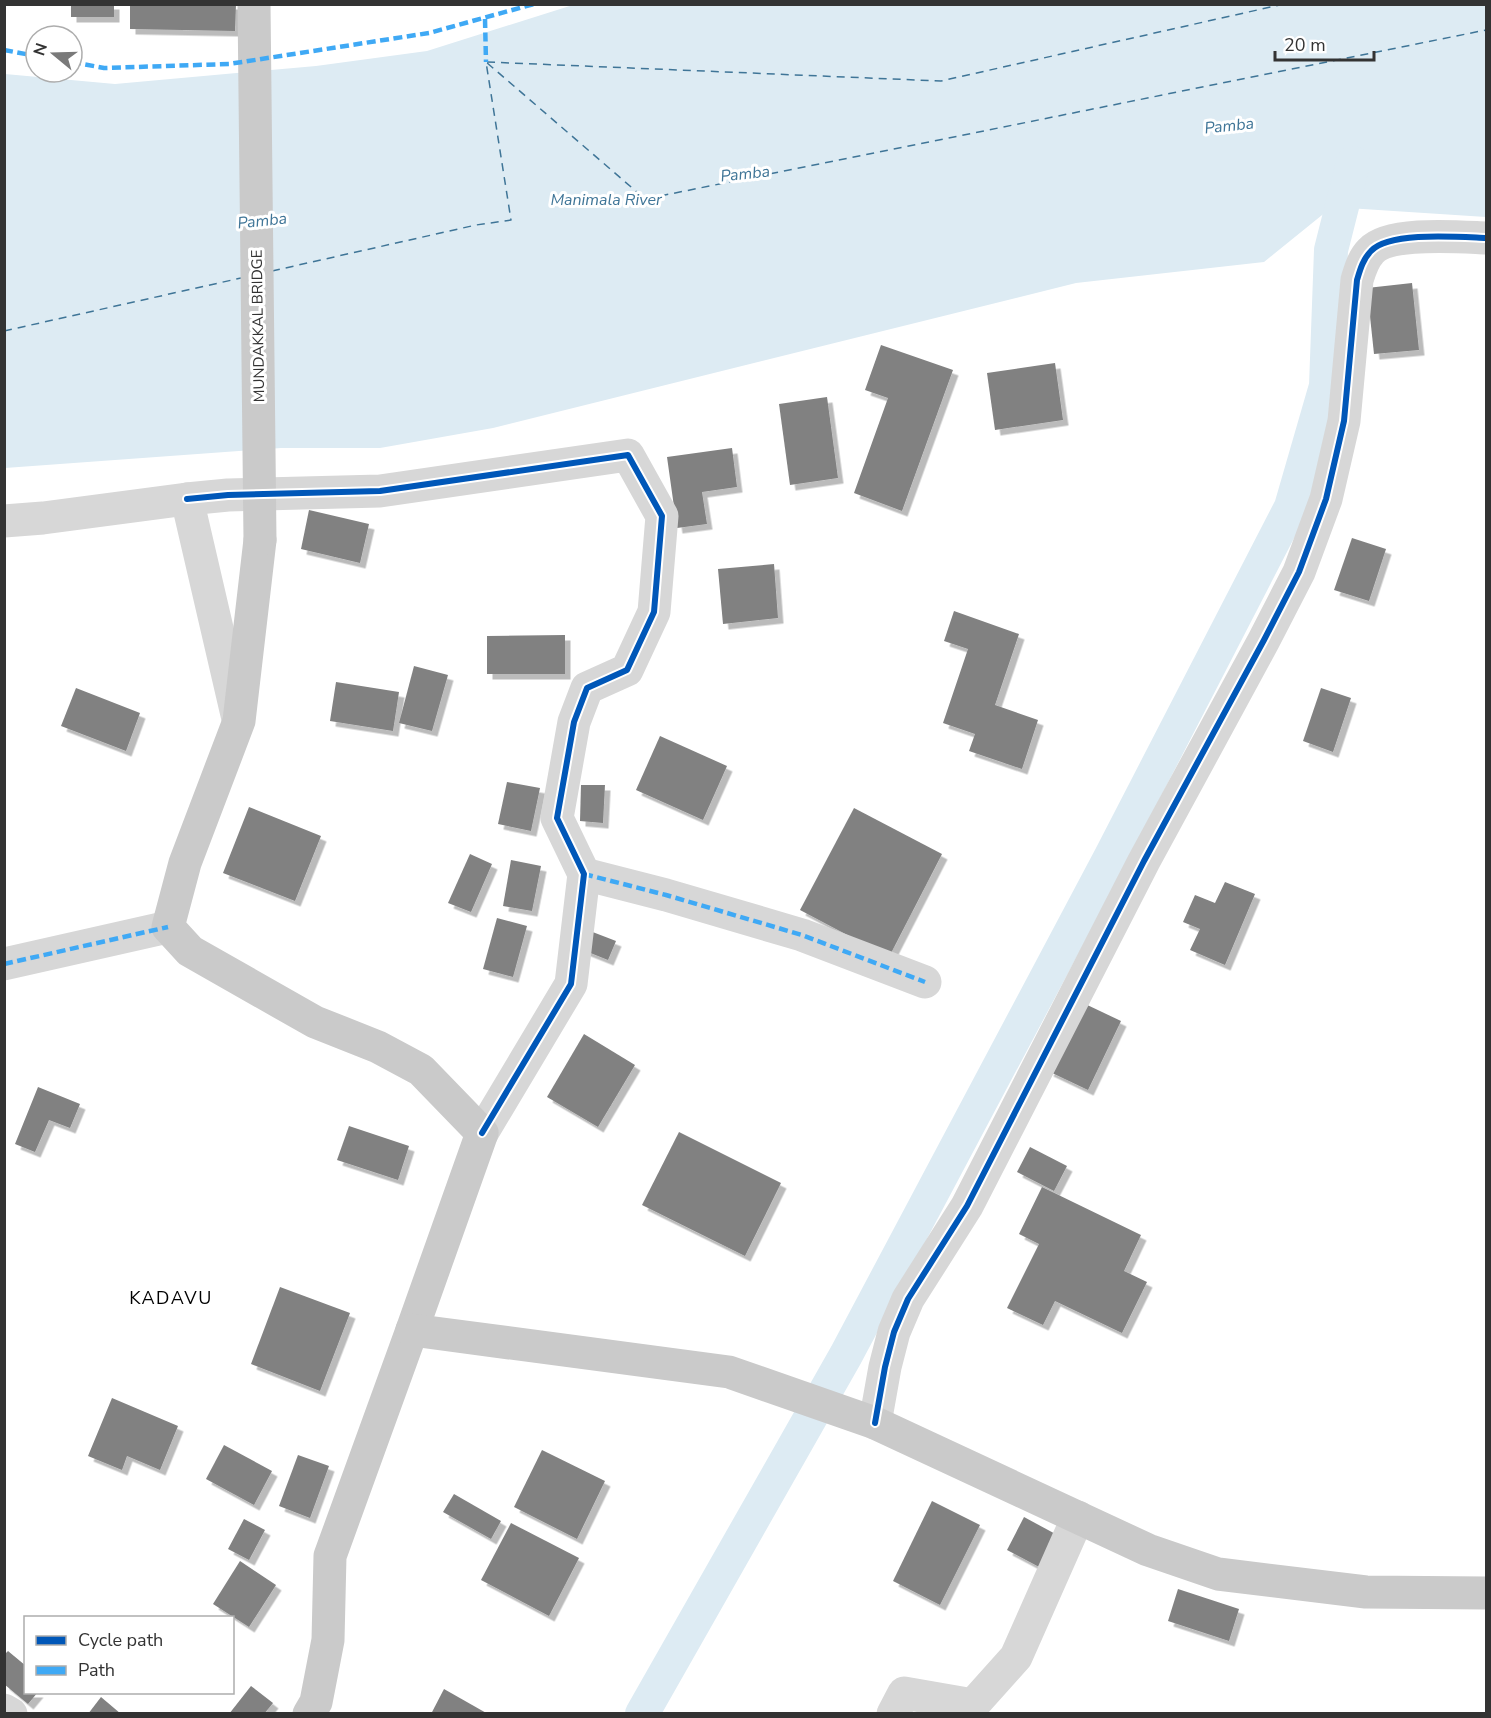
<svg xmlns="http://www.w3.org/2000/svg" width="1491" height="1718" font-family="'Nunito Sans',sans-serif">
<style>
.water{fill:#ddebf3}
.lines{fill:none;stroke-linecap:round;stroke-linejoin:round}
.canal{stroke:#ddebf3;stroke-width:34}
.ferry{stroke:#3f7597;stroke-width:1.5;stroke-dasharray:8 6;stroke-linecap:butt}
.building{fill:#818181;filter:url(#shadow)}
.minor{stroke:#d7d7d7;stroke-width:33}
.major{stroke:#cacaca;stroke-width:33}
.major-bridge{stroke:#cacaca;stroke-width:33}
.quiet{stroke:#3fa9f5;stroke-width:4.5;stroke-dasharray:9 4.5;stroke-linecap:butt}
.cycleway-casing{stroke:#fff;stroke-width:10}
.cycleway{stroke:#0057b8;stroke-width:6}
.labels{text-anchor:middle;stroke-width:6;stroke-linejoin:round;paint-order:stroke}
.street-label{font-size:15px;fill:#333;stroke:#fff}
.water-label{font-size:16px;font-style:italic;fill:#3f7597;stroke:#fff}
.quarter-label{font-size:18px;letter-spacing:1.5px;fill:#000;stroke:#fff}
</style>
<defs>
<filter id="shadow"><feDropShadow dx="5.5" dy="5.5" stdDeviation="0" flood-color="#0004"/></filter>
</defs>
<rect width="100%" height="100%" fill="#fff"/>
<path class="water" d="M 576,4 L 1486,5 L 1486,217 L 1332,207 L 1264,262 L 1076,283 L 493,428 L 380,448 L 281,448 L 5,468 L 5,74 L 115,84 L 316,66 L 427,51 Z"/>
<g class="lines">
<path class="canal" d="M 642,1714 L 846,1355 L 1111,856 L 1291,507 L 1326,386 L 1331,250 L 1353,163"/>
<g class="ferry">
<path d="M 487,62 L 941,81 L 1284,4"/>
<path d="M 272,271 L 476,225 L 511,220 L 486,62 L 645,199 L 1486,30"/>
<path d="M 4,331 L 241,278"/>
</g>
</g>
<g class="building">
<rect x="71" y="4" width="43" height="13"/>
<path d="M 130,4 L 236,4 L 235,31 L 130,29 Z"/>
<path d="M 1412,283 L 1419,350 L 1374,354 L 1367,288 Z"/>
<path d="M 881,345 L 953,370 L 902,511 L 854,493 L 888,398 L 865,390 Z"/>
<path d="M 1055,363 L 1063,420 L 995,430 L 987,373 Z"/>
<path d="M 827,397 L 838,478 L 790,485 L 779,404 Z"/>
<path d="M 732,448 L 737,487 L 702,492 L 707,524 L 677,528 L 667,457 Z"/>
<path d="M 309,510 L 369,524 L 360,563 L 301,549 Z"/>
<path d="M 1352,538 L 1386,549 L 1369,601 L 1334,590 Z"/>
<path d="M 774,564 L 778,618 L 723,624 L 718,569 Z"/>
<path d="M 954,611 L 1019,634 L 995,705 L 1038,720 L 1022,769 L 969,751 L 975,734 L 943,723 L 968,649 L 944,641 Z"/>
<path d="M 565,635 L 565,674 L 487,674 L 487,636 Z"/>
<path d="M 414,666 L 448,675 L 432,731 L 399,723 Z"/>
<path d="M 336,682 L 399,692 L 393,731 L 330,721 Z"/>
<path d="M 76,688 L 140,713 L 126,751 L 61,726 Z"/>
<path d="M 1321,688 L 1351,698 L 1333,752 L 1303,741 Z"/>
<path d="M 660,736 L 727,766 L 703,820 L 636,790 Z"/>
<path d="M 507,782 L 540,788 L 531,831 L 498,824 Z"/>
<path d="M 581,785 L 605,785 L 603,823 L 580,821 Z"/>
<path d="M 249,807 L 321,836 L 295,901 L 223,873 Z"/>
<path d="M 854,808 L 942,854 L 889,957 L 800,910 Z"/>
<path d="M 470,854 L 492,864 L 471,912 L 448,903 Z"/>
<path d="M 511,860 L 541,866 L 532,911 L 503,906 Z"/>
<path d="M 1225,882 L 1255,894 L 1225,965 L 1190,950 L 1200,929 L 1183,922 L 1195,895 L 1215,903 Z"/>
<path d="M 497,918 L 527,926 L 513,977 L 483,969 Z"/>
<path d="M 590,931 L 616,941 L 608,960 L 583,950 Z"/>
<path d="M 1081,1002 L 1121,1021 L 1088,1090 L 1048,1071 Z"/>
<path d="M 584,1034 L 635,1065 L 598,1127 L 547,1097 Z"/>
<path d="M 38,1087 L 80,1104 L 70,1128 L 49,1120 L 35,1152 L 15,1144 Z"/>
<path d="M 349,1126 L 409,1146 L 398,1180 L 337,1160 Z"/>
<path d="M 679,1132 L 781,1183 L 745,1256 L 642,1205 Z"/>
<path d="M 1030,1147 L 1067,1166 L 1054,1191 L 1017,1172 Z"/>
<path d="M 1042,1187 L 1141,1235 L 1124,1271 L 1147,1282 L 1122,1333 L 1055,1301 L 1043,1325 L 1007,1308 L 1039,1244 L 1019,1234 Z"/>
<path d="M 280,1287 L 350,1313 L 320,1391 L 251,1364 Z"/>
<path d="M 112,1398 L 178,1426 L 160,1470 L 127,1456 L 122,1470 L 88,1456 Z"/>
<path d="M 224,1445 L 272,1471 L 254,1505 L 206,1479 Z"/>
<path d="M 542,1450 L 605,1481 L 577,1539 L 514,1507 Z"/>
<path d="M 298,1455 L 329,1466 L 310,1518 L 279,1506 Z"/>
<path d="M 454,1494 L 501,1521 L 491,1539 L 443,1512 Z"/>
<path d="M 932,1501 L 980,1525 L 940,1605 L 893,1581 Z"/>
<path d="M 1024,1517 L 1061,1537 L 1043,1569 L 1007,1550 Z"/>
<path d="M 244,1519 L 265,1530 L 249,1560 L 228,1549 Z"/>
<path d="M 511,1523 L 579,1558 L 549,1616 L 481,1580 Z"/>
<path d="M 240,1561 L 276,1585 L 249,1627 L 213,1604 Z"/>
<path d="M 1178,1589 L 1239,1609 L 1229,1641 L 1168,1621 Z"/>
<path d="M 8,1651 L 26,1666 L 26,1692 L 38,1692 L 28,1704 L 4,1684 L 4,1655 Z"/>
<path d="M 251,1686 L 273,1703 L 264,1714 L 229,1714 Z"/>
<path d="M 444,1689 L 488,1714 L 431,1714 Z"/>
<path d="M 101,1697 L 121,1714 L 88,1714 Z"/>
</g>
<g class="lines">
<g class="minor">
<path d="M 187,499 L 228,495 L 380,491 L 628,455 L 662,516 L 654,612 L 627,670 L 587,688 L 574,722 L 557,818 L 584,874 L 571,984 L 482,1133"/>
<path d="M 4,521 L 43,518 L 187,499 L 238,719"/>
<path d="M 584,874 L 666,895 L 802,935 L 925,982"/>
<path d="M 4,964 L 168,927"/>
<path d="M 875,1423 L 885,1367 L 894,1332 L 908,1299 L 967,1206 L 1144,861 L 1264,640 L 1299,572 L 1326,499 L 1344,421 L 1357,280 C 1360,270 1363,259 1371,251 C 1389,231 1460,237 1486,238"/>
<path d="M 4,1710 L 11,1714"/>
<path d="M 893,1714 L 904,1693 L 973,1705 L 1016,1657 L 1078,1517"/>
</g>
<g class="major">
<path d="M 260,540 L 239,721 L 185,863 L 168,927 L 190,951 L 315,1022 L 378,1047 L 421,1070 L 482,1133 L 412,1330 L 330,1556 L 328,1640 L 316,1702 L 309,1714"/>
<path d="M 412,1330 L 729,1372 L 875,1423 L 1148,1550 L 1218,1574 L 1366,1592 L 1486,1593"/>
</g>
<path class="major-bridge" d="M 254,4 L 260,540"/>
<g class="quiet">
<path d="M 485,19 L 486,62"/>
<path d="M 4,50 L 36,56"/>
<path d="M 72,62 L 104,68 L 229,64 L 429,33 L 534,4"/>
<path d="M 584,874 L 666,895 L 802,935 L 925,982"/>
<path d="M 4,964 L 168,927"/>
</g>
<defs>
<g id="cycleway">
<path d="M 187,499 L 228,495 L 380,491 L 628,455 L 662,516 L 654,612 L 627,670 L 587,688 L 574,722 L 557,818 L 584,874 L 571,984 L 482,1133"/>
<path d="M 875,1423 L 885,1367 L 894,1332 L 908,1299 L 967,1206 L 1144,861 L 1264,640 L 1299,572 L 1326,499 L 1344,421 L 1357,280 C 1360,270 1363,259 1371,251 C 1389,231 1460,237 1486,238"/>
</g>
</defs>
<use href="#cycleway" class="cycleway-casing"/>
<use href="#cycleway" class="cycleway"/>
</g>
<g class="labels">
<g class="street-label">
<text transform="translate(258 326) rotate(-91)" y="5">MUNDAKKAL BRIDGE</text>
</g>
<g class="water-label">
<text transform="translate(1229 125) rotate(-6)" y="6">Pamba</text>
<text transform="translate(745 173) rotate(-6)" y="6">Pamba</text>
<text x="606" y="205">Manimala River</text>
<text transform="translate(262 220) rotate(-6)" y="6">Pamba</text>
</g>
<g class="quarter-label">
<text x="171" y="1304">KADAVU</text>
</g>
</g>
<rect width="1491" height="1718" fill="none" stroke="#333333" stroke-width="12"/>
<rect x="24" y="1616" width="210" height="78" fill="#ffffff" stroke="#adadad" stroke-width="1.5"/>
<rect x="36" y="1636" width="30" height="9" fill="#0057b8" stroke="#adadad" stroke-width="1.5"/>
<text x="78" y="1646" font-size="18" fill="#333333">Cycle path</text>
<rect x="36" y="1666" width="30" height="9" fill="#3fa9f5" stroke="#adadad" stroke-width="1.5"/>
<text x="78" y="1676" font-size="18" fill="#333333">Path</text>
<g transform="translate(54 54) rotate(289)"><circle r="28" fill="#ffffff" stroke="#adadad" stroke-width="1.5"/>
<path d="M0-4.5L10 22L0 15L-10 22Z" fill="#7a7a7a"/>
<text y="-9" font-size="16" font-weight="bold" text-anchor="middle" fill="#333333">N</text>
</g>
<path d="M1275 51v9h99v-9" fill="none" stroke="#333333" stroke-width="3"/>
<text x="1284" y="51" font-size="18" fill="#333333" stroke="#ffffff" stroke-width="4.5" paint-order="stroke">20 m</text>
</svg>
